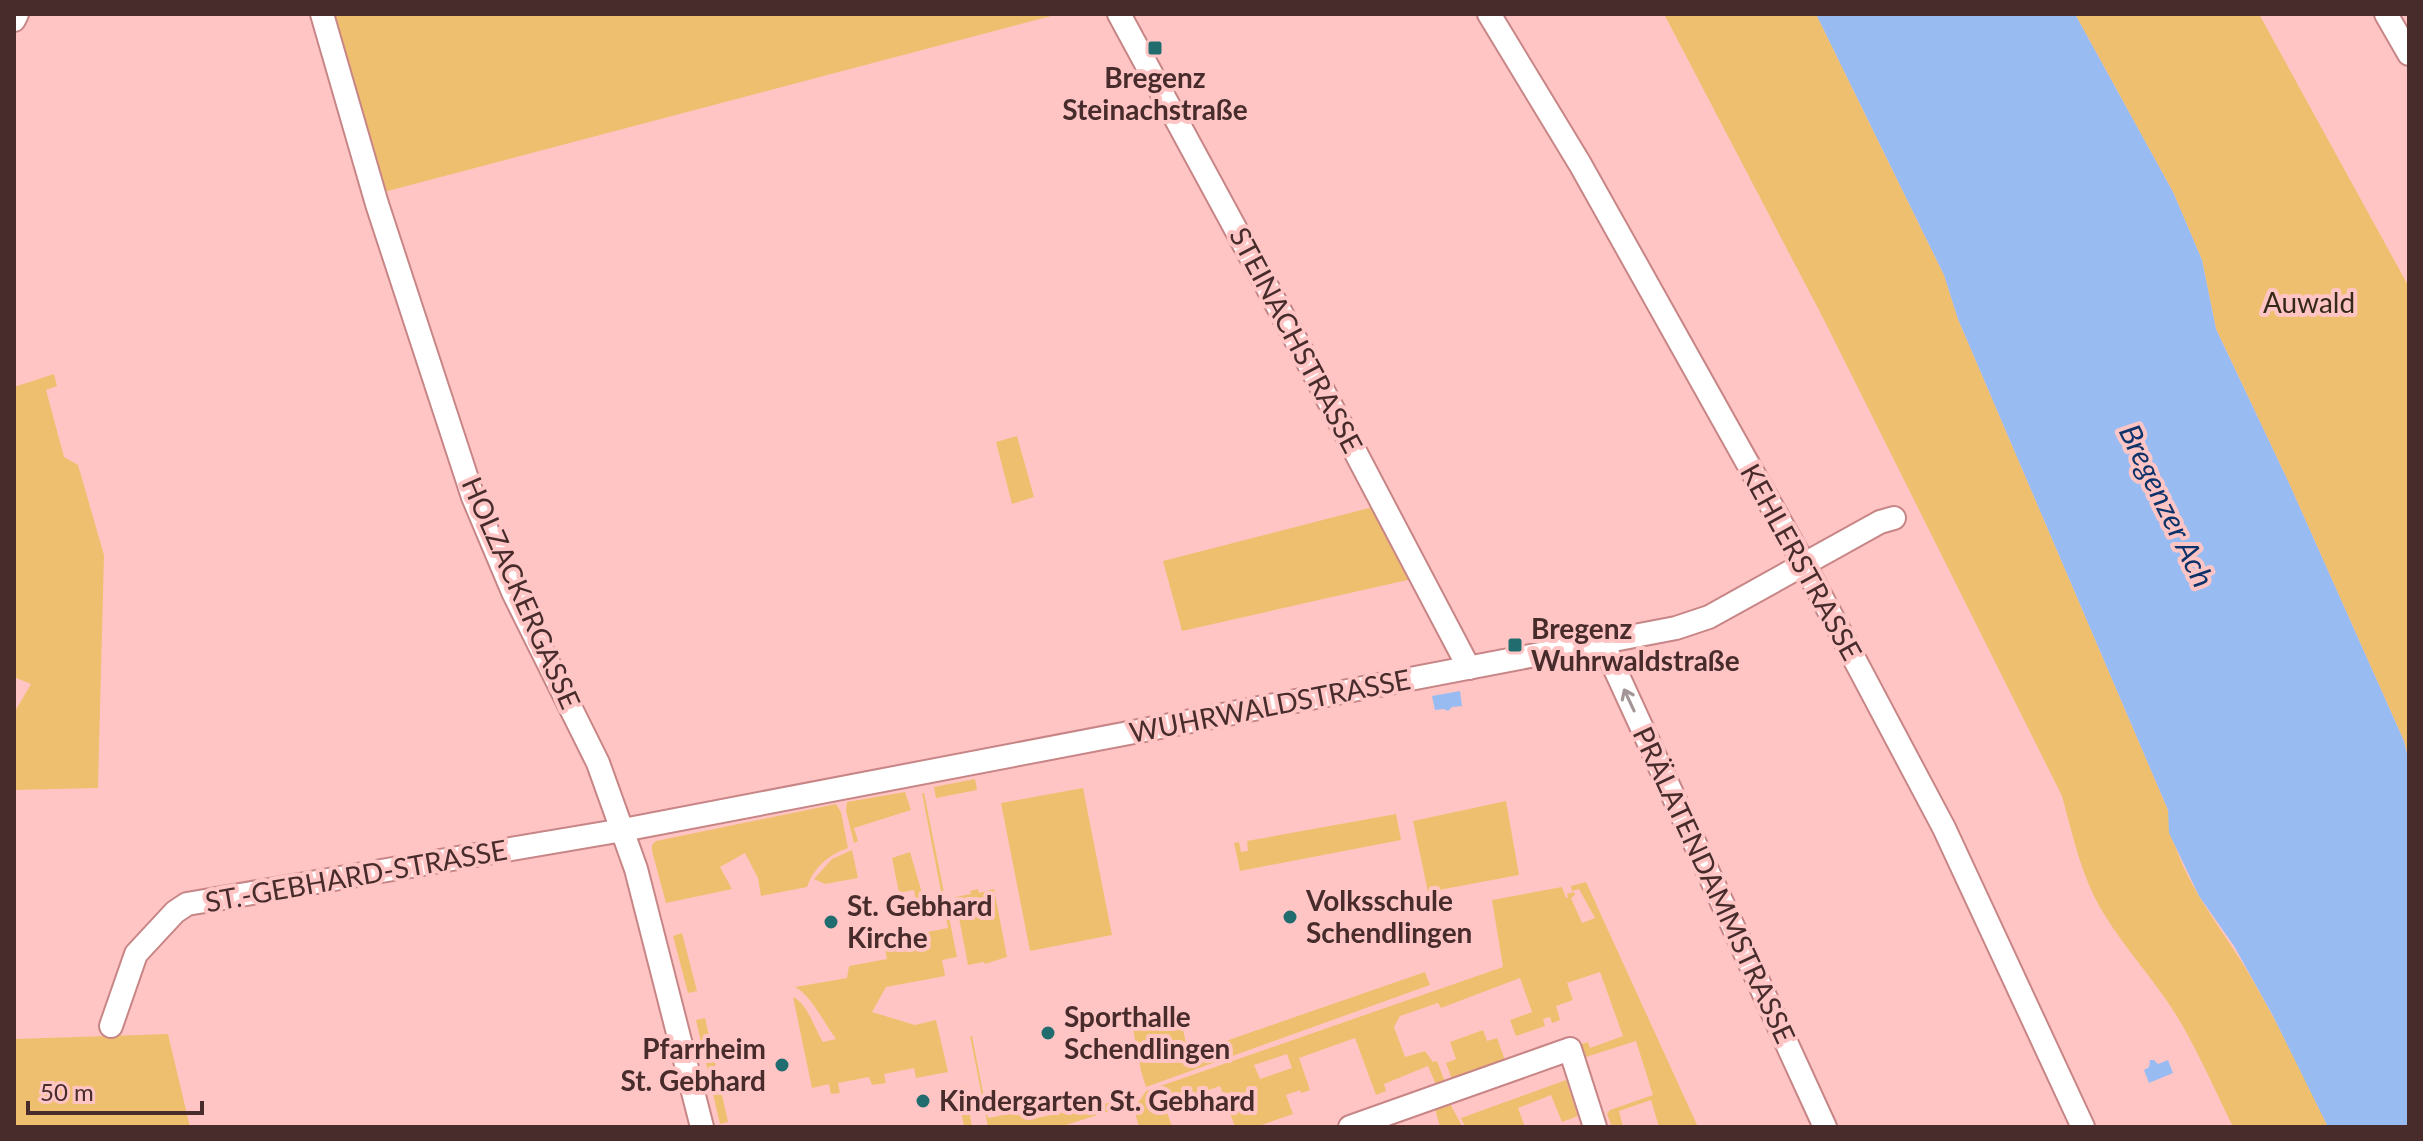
<svg xmlns="http://www.w3.org/2000/svg" width="2423" height="1141" font-family="Lato,sans-serif">
<style>
.green{fill:#efbf70;fill-rule:evenodd}
.water{fill:#98bcf2}
.lines{fill:none;stroke-linecap:round;stroke-linejoin:round}
.minor-casing{stroke:#c88586;stroke-width:26}
.minor{stroke:#fff;stroke-width:22}
.oneway{stroke:#a49696}
.poi-dot{fill:#206c6f;stroke:#ffc5c5;stroke-width:3}
.labels{text-anchor:middle;stroke-width:8;stroke-linejoin:round;paint-order:stroke}
.poi-label{font-size:28px;font-weight:bold;fill:#482c2c;stroke:#ffc5c5;text-anchor:start}
.park-label{font-size:28px;fill:#352a17;stroke:#ffc5c5}
.street-label{font-size:28px;fill:#482c2c;stroke:#ffc5c5}
.water-label{font-size:30px;font-style:italic;fill:#0e336a;stroke:#ffc5c5}
</style>
<rect width="100%" height="100%" fill="#ffc5c5"/>
<g class="green">
<path d="M 334,14 L 1059,14 L 384,192 Z"/>
<path d="M 1664,14 L 1816,14 L 1944,275 L 1958,319 L 2168,810 C 2172,872 2222,926 2252,979 C 2280,1027 2304,1077 2328,1127 L 2233,1127 C 2216,1092 2200,1056 2181,1023 C 2155,978 2117,942 2094,896 C 2079,865 2071,829 2062,796 L 1822,316 Z"/>
<path d="M 2075,14 L 2259,14 L 2409,287 L 2409,762 L 2404,741 L 2288,481 L 2216,329 L 2202,260 L 2173,192 Z"/>
<path d="M 54,374 L 57,386 L 46,390 L 64,457 L 78,465 L 104,555 L 98,788 L 14,790 L 14,713 L 31,684 L 14,677 L 14,387 Z"/>
<path d="M 1017,436 L 1034,497 L 1012,504 L 996,442 Z"/>
<path d="M 1373,507 L 1412,579 L 1182,631 L 1163,561 Z"/>
<path d="M 975,779 L 977,790 L 936,798 L 934,787 Z"/>
<path d="M 1083,788 L 1112,935 L 1030,951 L 1001,803 Z"/>
<path d="M 905,792 L 911,810 L 854,828 L 858,841 L 854,843 L 846,811 L 847,802 Z"/>
<path d="M 922,793 L 924,793 L 957,957 L 942,960 L 945,976 L 886,987 L 872,1012 L 915,1025 L 936,1020 L 948,1072 L 916,1078 L 914,1068 L 884,1074 L 886,1083 L 872,1085 L 869,1077 L 838,1083 L 840,1093 L 831,1094 L 829,1084 L 812,1088 L 793,997 C 808,1004 814,1028 823,1042 L 836,1039 C 824,1023 811,995 795,987 L 847,978 L 849,966 L 887,959 L 884,945 L 923,938 L 922,933 L 948,928 Z"/>
<path d="M 1506,801 L 1519,875 L 1428,892 L 1413,821 Z"/>
<path d="M 836,804 L 841,812 L 848,848 C 828,855 814,867 807,887 L 761,896 L 758,878 L 745,853 L 720,867 L 732,889 L 666,903 L 652,851 L 652,845 L 656,841 Z"/>
<path d="M 1396,814 L 1401,840 L 1240,871 L 1234,843 L 1239,842 L 1241,852 L 1248,851 L 1247,841 Z"/>
<path d="M 852,850 L 858,878 L 825,884 L 814,879 L 832,859 Z"/>
<path d="M 910,852 L 924,900 L 916,902 L 914,890 L 899,893 L 892,858 Z"/>
<path d="M 1586,882 L 1698,1127 L 1659,1127 L 1651,1100 L 1619,1111 L 1623,1127 L 1612,1127 L 1607,1114 L 1610,1110 L 1653,1095 L 1636,1041 L 1586,1057 L 1581,1044 L 1588,1042 L 1590,1048 L 1623,1036 L 1600,972 L 1567,983 L 1573,1000 L 1556,1006 L 1560,1020 L 1552,1023 L 1550,1017 L 1543,1019 L 1545,1026 L 1516,1036 L 1510,1020 L 1532,1012 L 1520,978 L 1441,1008 L 1438,1003 L 1400,1016 L 1394,1027 L 1405,1057 L 1425,1051 L 1433,1062 L 1437,1061 L 1445,1082 L 1436,1085 L 1428,1066 L 1384,1084 L 1386,1091 L 1376,1095 L 1355,1038 L 1299,1058 L 1310,1090 L 1301,1093 L 1300,1090 L 1286,1095 L 1293,1114 L 1256,1127 L 1235,1127 L 1220,1086 L 1165,1106 L 1172,1127 L 1139,1127 L 1134,1109 L 1146,1091 L 1503,967 L 1492,900 L 1562,887 L 1566,898 L 1568,898 L 1567,894 L 1574,892 L 1575,895 L 1571,898 L 1582,923 L 1595,918 L 1579,889 L 1572,891 L 1571,886 ZM 1287,1054 L 1292,1068 L 1260,1079 L 1254,1065 Z"/>
<path d="M 978,889 L 979,893 L 994,889 L 1007,957 L 985,964 L 984,962 L 968,965 L 955,897 L 971,894 L 970,891 Z"/>
<path d="M 682,933 L 697,991 L 688,993 L 673,936 Z"/>
<path d="M 1425,972 L 1430,985 L 1146,1087 L 1141,1071 L 1133,1029 L 1181,1019 L 1188,1054 Z"/>
<path d="M 705,1018 L 728,1122 L 720,1124 L 696,1020 Z"/>
<path d="M 1483,1030 L 1487,1041 L 1497,1038 L 1505,1060 L 1452,1079 L 1446,1063 L 1456,1059 L 1450,1042 Z"/>
<path d="M 168,1034 L 190,1127 L 14,1127 L 14,1039 Z"/>
<path d="M 970,1036 L 972,1036 L 988,1118 L 1030,1110 L 1032,1119 L 1113,1102 L 1116,1109 L 1060,1127 L 988,1127 Z"/>
<path d="M 1566,1080 L 1578,1116 L 1562,1122 L 1551,1095 L 1518,1108 L 1525,1127 L 1465,1127 L 1461,1118 Z"/>
<path d="M 965,1086 L 972,1127 L 964,1127 L 957,1088 Z"/>
<path d="M 1448,1100 L 1462,1126 L 1440,1127 L 1434,1105 Z"/>
</g>
<g class="water">
<path d="M 1816,14 L 2075,14 L 2173,192 L 2202,260 L 2216,329 L 2288,481 L 2404,741 L 2409,762 L 2409,1127 L 2328,1127 L 2273,1016 L 2234,946 L 2199,896 L 2169,833 L 2168,810 L 1958,319 L 1944,275 Z"/>
<path d="M 1460,691 L 1462,706 L 1452,707 L 1448,711 L 1444,709 L 1435,710 L 1432,696 Z"/>
<path d="M 2150,1060 L 2154,1060 L 2158,1064 L 2168,1060 L 2173,1073 L 2149,1083 L 2144,1070 L 2149,1067 Z"/>
</g>
<g class="lines">
<defs>
<g id="minor">
<path d="M 322,14 L 377,204 L 473,497 L 513,592 L 598,763 L 636,869 L 702,1127"/>
<path d="M 1119,14 L 1317,379 L 1469,668"/>
<path d="M 1489,14 L 1580,164 L 1804,564 L 1944,828 L 2083,1127"/>
<path d="M 2386,14 L 2409,54"/>
<path d="M 14,20 L 17,14"/>
<path d="M 1603,643 L 1825,1127"/>
<path d="M 111,1026 L 136,954 L 175,912 L 187,904 L 623,830 L 1676,628 L 1709,617 L 1880,522 L 1894,518"/>
<path d="M 1350,1127 L 1570,1049 L 1595,1127"/>
</g>
</defs>
<use href="#minor" class="minor-casing"/>
<use href="#minor" class="minor"/>
</g>
<defs><path id="oneway-shaft" d="M-6 0H5M1.5-3L5.5 0L1.5 3" fill="none" stroke-width="1.6" stroke-linecap="round" stroke-linejoin="round" transform="scale(2)"/></defs>
<use class="oneway" href="#oneway-shaft" transform="translate(1629 700) rotate(-115)"/>
<g class="poi-dot">
<rect x="1147" y="40" width="16" height="16" rx="4"/>
<rect x="1507" y="637" width="16" height="16" rx="4"/>
<circle cx="1290" cy="917" r="8"/>
<circle cx="831" cy="922" r="8"/>
<circle cx="1048" cy="1033" r="8"/>
<circle cx="782" cy="1065" r="8"/>
<circle cx="923" cy="1101" r="8"/>
</g>
<g class="labels">
<g class="poi-label">
<text x="1155" y="88" text-anchor="middle">Bregenz<tspan x="1155" dy="32">Steinachstraße</tspan></text>
<text x="1531" y="639">Bregenz<tspan x="1531" dy="32">Wuhrwaldstraße</tspan></text>
<text x="1306" y="911">Volksschule<tspan x="1306" dy="32">Schendlingen</tspan></text>
<text x="847" y="916">St. Gebhard<tspan x="847" dy="32">Kirche</tspan></text>
<text x="1064" y="1027">Sporthalle<tspan x="1064" dy="32">Schendlingen</tspan></text>
<text x="766" y="1059" text-anchor="end">Pfarrheim<tspan x="766" dy="32">St. Gebhard</tspan></text>
<text x="939" y="1111">Kindergarten St. Gebhard</text>
</g>
<g class="park-label">
<text x="2309" y="313">Auwald</text>
</g>
<g class="street-label">
<text transform="translate(1296 340) rotate(62)" y="10">STEINACHSTRASSE</text>
<text transform="translate(1801 562) rotate(61)" y="10">KEHLERSTRASSE</text>
<text transform="translate(521 593) rotate(66)" y="10">HOLZACKERGASSE</text>
<text transform="translate(1270 706) rotate(-11)" y="10">WUHRWALDSTRASSE</text>
<text transform="translate(356 876) rotate(-10)" y="10">ST.-GEBHARD-STRASSE</text>
<text transform="translate(1714 885) rotate(65)" y="10">PRÄLATENDAMMSTRASSE</text>
</g>
<g class="water-label">
<text transform="translate(2166 506) rotate(64)" y="10">Bregenzer Ach</text>
</g>
</g>
<rect width="2423" height="1141" fill="none" stroke="#482c2c" stroke-width="32"/>
<path d="M28 1101v12h174v-12" fill="none" stroke="#482c2c" stroke-width="4"/>
<text x="40" y="1101" font-size="24" fill="#482c2c" stroke="#ffc5c5" stroke-width="6" paint-order="stroke">50 m</text>
</svg>
